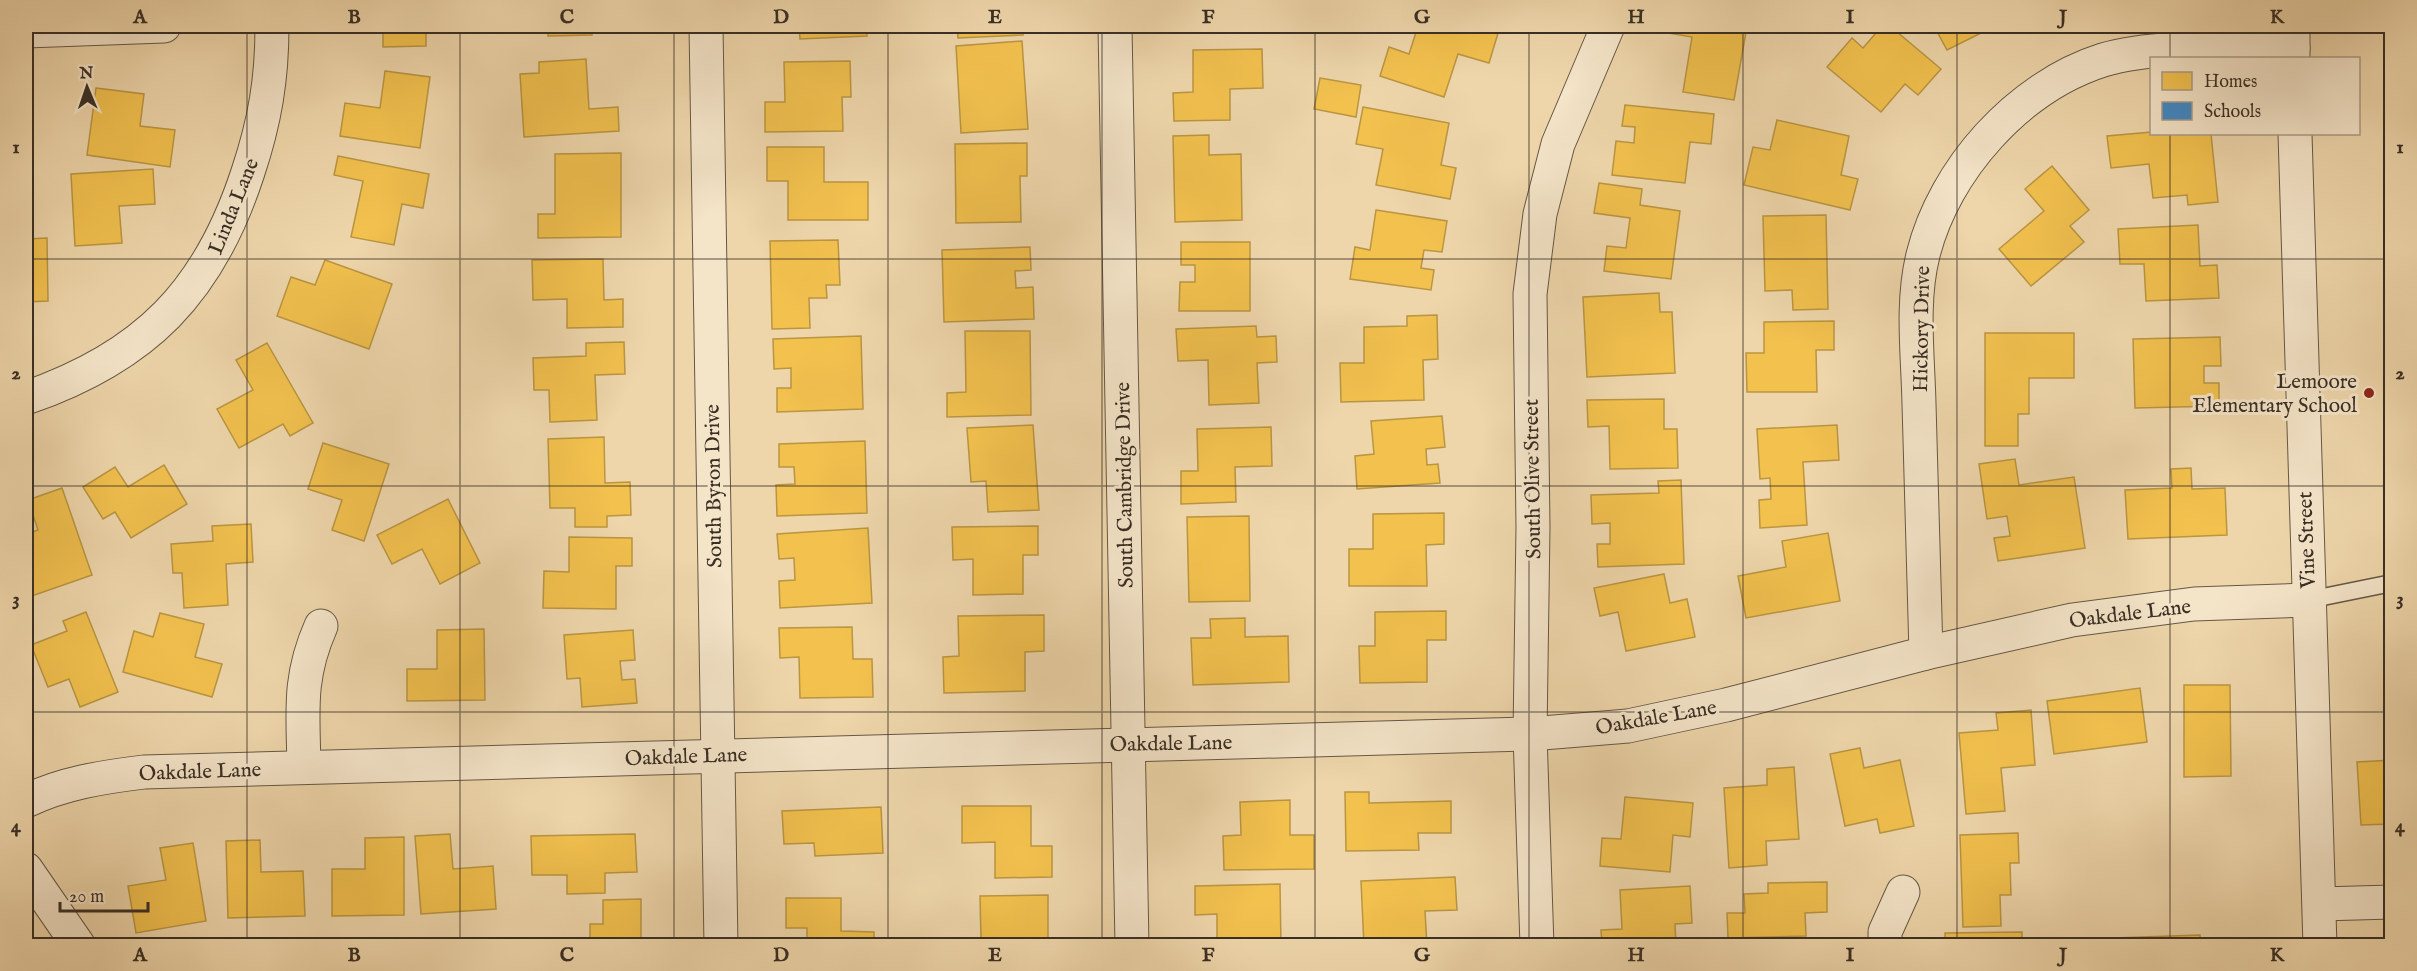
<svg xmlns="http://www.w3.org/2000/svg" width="2417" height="971" font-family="'IM FELL English',serif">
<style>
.homes{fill:#f2c14e;stroke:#ba9542;stroke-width:1.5}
.schools{fill:#3f88c5;stroke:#3d6d95;stroke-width:1.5}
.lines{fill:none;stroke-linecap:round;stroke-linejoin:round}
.service-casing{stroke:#665846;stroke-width:19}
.minor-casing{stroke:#665846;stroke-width:35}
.tertiary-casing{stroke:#665846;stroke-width:35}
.service{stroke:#f4e4c8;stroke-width:16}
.minor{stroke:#f4e4c8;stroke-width:33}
.tertiary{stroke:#f4e4c8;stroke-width:33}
.grid{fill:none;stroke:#392e25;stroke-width:1.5;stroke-opacity:0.55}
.poi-dot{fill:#8f2418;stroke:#f4e4c8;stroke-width:2}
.labels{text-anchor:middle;stroke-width:6;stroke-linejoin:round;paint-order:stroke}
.street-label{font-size:21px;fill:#392e25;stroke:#f4e4c8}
.poi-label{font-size:21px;fill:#392e25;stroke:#f4e4c8;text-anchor:end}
.neatline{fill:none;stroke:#392e25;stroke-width:2}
.grid-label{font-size:20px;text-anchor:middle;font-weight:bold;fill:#392e25}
</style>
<rect width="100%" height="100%" fill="#eed6aa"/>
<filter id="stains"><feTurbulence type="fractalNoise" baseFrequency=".00333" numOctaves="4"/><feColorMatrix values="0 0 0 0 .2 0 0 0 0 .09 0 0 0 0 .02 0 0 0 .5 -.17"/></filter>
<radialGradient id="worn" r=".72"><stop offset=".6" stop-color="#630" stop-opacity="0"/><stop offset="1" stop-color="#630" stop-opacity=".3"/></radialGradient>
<g class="homes">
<path d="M 383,26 L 426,26 L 426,46 L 383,47 Z"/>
<path d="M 548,26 L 592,26 L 592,35 L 548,36 Z"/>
<path d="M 799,26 L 867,26 L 867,36 L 800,39 Z"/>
<path d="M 957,26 L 1023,26 L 1023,35 L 958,38 Z"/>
<path d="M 1418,26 L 1447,26 L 1459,29 L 1460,26 L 1484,26 L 1499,30 L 1489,63 L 1458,54 L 1444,97 L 1380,76 L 1389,47 L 1409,54 Z"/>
<path d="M 1669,26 L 1708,26 L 1746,32 L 1734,100 L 1683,92 L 1692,37 L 1668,33 Z"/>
<path d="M 1882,26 L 1890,26 L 1941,69 L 1918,95 L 1905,84 L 1881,112 L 1827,67 L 1852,38 L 1863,48 Z"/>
<path d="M 1934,26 L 1995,26 L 1947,50 Z"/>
<path d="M 1022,41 L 1028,129 L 961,133 L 956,46 Z"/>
<path d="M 1262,49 L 1263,88 L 1230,89 L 1230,120 L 1174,121 L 1173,93 L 1193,92 L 1193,50 Z"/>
<path d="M 586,59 L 589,109 L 618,107 L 619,131 L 524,137 L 520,74 L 539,73 L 539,62 Z"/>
<path d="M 850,61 L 851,97 L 842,97 L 843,131 L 765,132 L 765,102 L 785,102 L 784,62 Z"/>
<path d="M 385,71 L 430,77 L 420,148 L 340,136 L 345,103 L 380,108 Z"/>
<path d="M 1320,78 L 1361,85 L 1356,117 L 1314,109 Z"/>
<path d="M 96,88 L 144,94 L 140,126 L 175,130 L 170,167 L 87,155 Z"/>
<path d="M 1625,105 L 1714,114 L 1711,144 L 1690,142 L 1685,183 L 1612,175 L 1616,141 L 1634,143 L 1635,127 L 1622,126 Z"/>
<path d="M 1363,107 L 1449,123 L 1441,165 L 1456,168 L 1450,199 L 1376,185 L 1383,149 L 1356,144 Z"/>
<path d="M 1777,120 L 1849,136 L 1841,175 L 1858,179 L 1850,210 L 1744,185 L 1753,147 L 1770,150 Z"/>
<path d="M 2152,132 L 2211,134 L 2218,202 L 2188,205 L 2187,195 L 2153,198 L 2149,164 L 2111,168 L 2107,136 Z"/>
<path d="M 1209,135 L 1209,155 L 1241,154 L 1242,220 L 1175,222 L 1173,136 Z"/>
<path d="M 1027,143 L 1027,176 L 1020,176 L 1021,222 L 956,223 L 955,144 Z"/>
<path d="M 767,147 L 824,147 L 824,182 L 868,182 L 868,220 L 788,220 L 788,181 L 767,181 Z"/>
<path d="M 621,153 L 621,237 L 538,238 L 538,214 L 555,214 L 555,154 Z"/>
<path d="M 338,156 L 429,174 L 423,208 L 402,204 L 394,245 L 351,237 L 363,181 L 334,175 Z"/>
<path d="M 2052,166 L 2089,210 L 2070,226 L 2084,242 L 2031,286 L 1999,249 L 2044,211 L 2025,189 Z"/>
<path d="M 153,169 L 155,204 L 119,206 L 122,243 L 75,246 L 71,174 Z"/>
<path d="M 1599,183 L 1642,189 L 1640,205 L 1680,211 L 1671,279 L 1604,271 L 1607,246 L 1626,248 L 1630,218 L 1594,213 Z"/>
<path d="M 1376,210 L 1447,221 L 1442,252 L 1424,250 L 1421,268 L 1434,270 L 1431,290 L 1350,279 L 1355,247 L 1370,250 Z"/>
<path d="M 1826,215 L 1828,309 L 1793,310 L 1792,290 L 1765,291 L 1763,216 Z"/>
<path d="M 2198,225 L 2200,266 L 2217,265 L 2219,298 L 2146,301 L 2144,264 L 2120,264 L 2118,229 Z"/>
<path d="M 47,238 L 48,301 L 26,302 L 26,239 Z"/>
<path d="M 838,240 L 840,285 L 826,285 L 827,298 L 809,298 L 810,328 L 772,329 L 770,241 Z"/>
<path d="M 1181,242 L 1250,242 L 1250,311 L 1179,311 L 1180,282 L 1195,282 L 1195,265 L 1181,265 Z"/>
<path d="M 1030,247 L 1031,270 L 1015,271 L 1016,288 L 1033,287 L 1034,319 L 944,322 L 942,250 Z"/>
<path d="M 603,259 L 604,300 L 623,299 L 623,327 L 567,328 L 567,299 L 533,300 L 532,260 Z"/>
<path d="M 325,260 L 392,284 L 369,349 L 277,316 L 291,277 L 315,285 Z"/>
<path d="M 1659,293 L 1660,312 L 1672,312 L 1675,373 L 1587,377 L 1583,297 Z"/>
<path d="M 1437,315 L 1438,359 L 1423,360 L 1424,400 L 1341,402 L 1340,363 L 1364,363 L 1364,327 L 1407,326 L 1407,316 Z"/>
<path d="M 1834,321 L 1834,350 L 1816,350 L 1817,392 L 1747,392 L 1746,353 L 1764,353 L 1764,322 Z"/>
<path d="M 1256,326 L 1257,337 L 1276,336 L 1277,362 L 1257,363 L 1259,403 L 1209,405 L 1208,360 L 1178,361 L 1176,329 Z"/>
<path d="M 965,331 L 1030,331 L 1031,415 L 947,417 L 947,393 L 966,392 Z"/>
<path d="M 1985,333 L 2074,333 L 2074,378 L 2029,378 L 2029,414 L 2018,414 L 2018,446 L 1985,446 Z"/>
<path d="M 861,336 L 863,409 L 777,412 L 777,388 L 791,388 L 791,368 L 774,369 L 773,339 Z"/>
<path d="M 2220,337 L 2221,366 L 2204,366 L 2204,383 L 2219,383 L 2219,406 L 2135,408 L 2133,339 Z"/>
<path d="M 624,342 L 625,374 L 595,375 L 597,420 L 550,422 L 549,390 L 534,390 L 533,358 L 586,356 L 586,343 Z"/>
<path d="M 267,343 L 313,423 L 290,436 L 283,424 L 239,448 L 217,409 L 253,390 L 236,360 Z"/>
<path d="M 1664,399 L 1664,429 L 1677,429 L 1678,468 L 1610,469 L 1609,426 L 1588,427 L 1587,400 Z"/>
<path d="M 1442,416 L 1445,447 L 1426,449 L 1427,465 L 1438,464 L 1440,483 L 1357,489 L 1355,456 L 1374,454 L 1371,421 Z"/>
<path d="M 1033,425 L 1039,510 L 988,512 L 986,481 L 971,482 L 967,428 Z"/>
<path d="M 1837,425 L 1839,460 L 1803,462 L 1807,525 L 1760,528 L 1759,500 L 1771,499 L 1770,478 L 1760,479 L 1757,429 Z"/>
<path d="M 1271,427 L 1272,466 L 1235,467 L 1236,502 L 1181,504 L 1181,471 L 1198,471 L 1197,429 Z"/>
<path d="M 604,437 L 605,483 L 630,482 L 631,515 L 607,516 L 607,527 L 575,527 L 575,508 L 550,508 L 548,439 Z"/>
<path d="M 865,441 L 867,513 L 777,516 L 776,485 L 795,484 L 794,467 L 779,467 L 779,444 Z"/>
<path d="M 323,443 L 389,464 L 364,541 L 332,530 L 342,500 L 308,489 Z"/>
<path d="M 2015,459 L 2019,485 L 2074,477 L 2085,548 L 1998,561 L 1994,538 L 2010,536 L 2007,516 L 1987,519 L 1979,464 Z"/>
<path d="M 164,465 L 187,504 L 131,538 L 115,512 L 103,519 L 83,487 L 115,467 L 128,487 Z"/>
<path d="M 2191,468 L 2192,489 L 2225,488 L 2227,535 L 2128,539 L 2125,490 L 2172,488 L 2171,469 Z"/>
<path d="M 1681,480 L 1684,564 L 1598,567 L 1597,544 L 1610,544 L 1610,523 L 1592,524 L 1591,495 L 1659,493 L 1658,481 Z"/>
<path d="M 62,488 L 92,575 L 26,598 L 26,534 L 38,530 L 28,500 Z"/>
<path d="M 448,499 L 480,563 L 440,584 L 422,549 L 392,564 L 377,535 Z"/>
<path d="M 1444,513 L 1444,544 L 1426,545 L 1427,586 L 1349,586 L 1349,549 L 1373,549 L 1373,514 Z"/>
<path d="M 1249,516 L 1250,601 L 1189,602 L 1187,517 Z"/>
<path d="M 251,524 L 253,562 L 226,564 L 228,605 L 184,608 L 182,573 L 173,573 L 171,544 L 213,541 L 212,526 Z"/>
<path d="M 1038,526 L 1038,555 L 1023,555 L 1023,594 L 973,595 L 973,559 L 953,560 L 952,527 Z"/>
<path d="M 868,528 L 872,603 L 780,608 L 779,581 L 795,580 L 794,558 L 779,559 L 777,534 Z"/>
<path d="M 1828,533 L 1840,601 L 1746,618 L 1738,576 L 1786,567 L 1782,541 Z"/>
<path d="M 569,537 L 632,538 L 632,566 L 616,566 L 616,609 L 543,608 L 544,571 L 569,572 Z"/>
<path d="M 1664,574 L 1670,603 L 1687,599 L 1695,637 L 1626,651 L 1618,612 L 1600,616 L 1594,588 Z"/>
<path d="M 1446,611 L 1446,640 L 1427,640 L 1427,682 L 1360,683 L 1359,646 L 1375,646 L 1375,612 Z"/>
<path d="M 86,612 L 118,692 L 80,707 L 69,679 L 48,687 L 31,645 L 67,631 L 63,621 Z"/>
<path d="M 160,613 L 204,624 L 195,657 L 222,664 L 212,697 L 123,672 L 134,631 L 153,637 Z"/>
<path d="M 1044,615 L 1044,651 L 1025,652 L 1025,691 L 944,693 L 943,657 L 959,656 L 958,616 Z"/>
<path d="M 1245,618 L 1245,637 L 1288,636 L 1289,682 L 1193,685 L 1191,638 L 1211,638 L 1210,619 Z"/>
<path d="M 852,627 L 853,659 L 872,659 L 873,697 L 800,698 L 799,657 L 780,658 L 779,628 Z"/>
<path d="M 484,629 L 485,700 L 407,701 L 407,669 L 437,669 L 437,630 Z"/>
<path d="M 633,630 L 635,660 L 620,661 L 622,680 L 635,679 L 637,703 L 582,707 L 580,678 L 567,679 L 564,635 Z"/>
<path d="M 2184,685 L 2230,685 L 2231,776 L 2184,777 Z"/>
<path d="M 2140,688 L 2147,742 L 2054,754 L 2047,701 Z"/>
<path d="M 2031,710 L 2035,765 L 2001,768 L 2005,811 L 1966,814 L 1959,733 L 1998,730 L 1996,713 Z"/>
<path d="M 1860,748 L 1864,768 L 1900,760 L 1914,826 L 1880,833 L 1877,819 L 1845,826 L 1830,754 Z"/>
<path d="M 2392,760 L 2392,824 L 2361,825 L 2357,762 Z"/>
<path d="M 1794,767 L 1799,839 L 1766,841 L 1767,865 L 1729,868 L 1724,788 L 1767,785 L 1767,769 Z"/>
<path d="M 1345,792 L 1369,792 L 1369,803 L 1451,801 L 1451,833 L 1418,833 L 1419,850 L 1346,851 Z"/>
<path d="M 1625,797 L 1693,803 L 1690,837 L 1673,835 L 1670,872 L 1600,866 L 1602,838 L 1621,839 Z"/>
<path d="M 1290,800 L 1290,835 L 1314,835 L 1314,869 L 1224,870 L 1223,836 L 1241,835 L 1240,802 Z"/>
<path d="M 962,806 L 1031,806 L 1031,846 L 1052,846 L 1052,877 L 995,878 L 995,842 L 962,843 Z"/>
<path d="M 881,807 L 883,853 L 815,856 L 814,843 L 784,844 L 782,811 Z"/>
<path d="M 2018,833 L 2019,863 L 2010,863 L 2011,895 L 2000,895 L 2001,926 L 1963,927 L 1960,835 Z"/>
<path d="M 450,834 L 453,869 L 493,866 L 496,909 L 421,914 L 415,836 Z"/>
<path d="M 635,834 L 637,872 L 605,873 L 605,893 L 567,894 L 567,875 L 532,875 L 531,836 Z"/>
<path d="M 404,837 L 404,915 L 332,916 L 332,869 L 365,869 L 365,838 Z"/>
<path d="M 260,840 L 261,872 L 303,871 L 305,916 L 228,918 L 226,841 Z"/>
<path d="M 193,843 L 206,921 L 136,933 L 128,886 L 166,880 L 160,848 Z"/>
<path d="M 1455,877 L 1457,910 L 1425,911 L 1427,946 L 1364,946 L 1361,881 Z"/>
<path d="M 1827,882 L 1827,912 L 1805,913 L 1806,936 L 1728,938 L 1727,913 L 1745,913 L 1744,894 L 1768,893 L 1768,883 Z"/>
<path d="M 1280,884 L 1281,946 L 1217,946 L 1217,914 L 1195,915 L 1195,886 Z"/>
<path d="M 1690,886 L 1692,923 L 1675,924 L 1676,946 L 1602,946 L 1601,930 L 1622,929 L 1620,890 Z"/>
<path d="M 1048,895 L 1048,946 L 964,946 L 963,940 L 981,940 L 980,896 Z"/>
<path d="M 786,898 L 841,898 L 841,931 L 874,932 L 874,946 L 807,946 L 807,928 L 786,928 Z"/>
<path d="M 641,899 L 641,946 L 574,946 L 574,941 L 590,941 L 590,924 L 603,924 L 603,900 Z"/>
<path d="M 2022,932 L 2022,946 L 1945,946 L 1945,933 Z"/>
<path d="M 2200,935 L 2201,946 L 2114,946 L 2113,938 Z"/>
</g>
<path class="schools" d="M 2384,315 L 2392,315 L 2392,405 L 2385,405 Z"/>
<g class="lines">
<defs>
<path id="service" d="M 2308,600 L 2392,583"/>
<g id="minor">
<path d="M 706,26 L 721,946"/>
<path d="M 1115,26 L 1132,946"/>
<path d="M 26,31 L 164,26"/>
<path d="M 26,398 C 145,357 209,292 248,172 C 265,121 272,79 272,26"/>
<path d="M 1926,653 C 1924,570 1922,487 1919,404 C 1918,356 1911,303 1923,255 C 1944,170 2018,87 2103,60 C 2156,44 2237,49 2293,48"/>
<path d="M 304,766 C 303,712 298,678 321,626"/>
<path d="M 26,801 C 63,783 103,777 144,772 L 1530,734 L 1628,726 L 1726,705 L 1926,653 L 2072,620 L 2194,604 L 2308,600"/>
<path d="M 26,869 L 79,946"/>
<path d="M 2320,904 L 2392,902"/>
<path d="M 1537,946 L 1530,734 L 1533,527 L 1530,294 L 1540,214 L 1558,144 L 1608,26"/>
<path d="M 1885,946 L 1885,932 L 1903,892"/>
</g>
<g id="tertiary">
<path d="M 2293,58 L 2293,26"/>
<path d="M 2295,134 L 2320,946"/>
</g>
</defs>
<use href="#service" class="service-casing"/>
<use href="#minor" class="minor-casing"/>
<use href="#tertiary" class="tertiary-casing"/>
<use href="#service" class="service"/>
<use href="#minor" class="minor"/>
<use href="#tertiary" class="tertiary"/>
</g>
<path class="grid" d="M 247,26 L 247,946M 460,26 L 460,946M 674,26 L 674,946M 888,26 L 888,946M 1102,26 L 1102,946M 1315,26 L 1315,946M 1529,26 L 1529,946M 1743,26 L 1743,946M 1957,26 L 1957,946M 2170,26 L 2170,58M 2170,134 L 2170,946M 26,259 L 2392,259M 26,486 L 2392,486M 26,712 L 2392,712"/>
<circle class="poi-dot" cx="2369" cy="393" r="6"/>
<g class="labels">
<g class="street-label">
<text transform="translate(233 206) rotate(-68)" y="7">Linda Lane</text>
<text transform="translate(1921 329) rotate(-89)" y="7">Hickory Drive</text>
<text transform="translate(1532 479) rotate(-91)" y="7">South Olive Street</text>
<text transform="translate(1124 485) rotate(-91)" y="7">South Cambridge Drive</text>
<text transform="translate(713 486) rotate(-91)" y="7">South Byron Drive</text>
<text transform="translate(2306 540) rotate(-92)" y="7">Vine Street</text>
<text transform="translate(2130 613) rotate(-7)" y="7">Oakdale Lane</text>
<text transform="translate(1656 717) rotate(-10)" y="7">Oakdale Lane</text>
<text transform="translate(1171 743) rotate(-1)" y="7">Oakdale Lane</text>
<text transform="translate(686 756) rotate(-2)" y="7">Oakdale Lane</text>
<text transform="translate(200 771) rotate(-2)" y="7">Oakdale Lane</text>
</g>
<g class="poi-label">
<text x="2357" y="388">Lemoore<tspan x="2357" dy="24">Elementary School</tspan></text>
</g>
</g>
<rect width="2417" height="971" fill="none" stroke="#eed6aa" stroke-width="66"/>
<rect x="2150" y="57" width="210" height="78" fill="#f4e4c8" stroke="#a99b87" stroke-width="1.5"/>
<rect x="2162" y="72" width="30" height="18" fill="#f2c14e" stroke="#a99b87" stroke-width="1.5"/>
<text x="2204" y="87" font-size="18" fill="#392e25">Homes</text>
<rect x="2162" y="102" width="30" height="18" fill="#3f88c5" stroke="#a99b87" stroke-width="1.5"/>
<text x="2204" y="117" font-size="18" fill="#392e25">Schools</text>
<g transform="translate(87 87) rotate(358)" stroke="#f4e4c8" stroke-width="4.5" paint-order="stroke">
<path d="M0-4.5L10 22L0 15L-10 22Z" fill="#392e25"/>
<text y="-9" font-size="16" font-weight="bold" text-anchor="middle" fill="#392e25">N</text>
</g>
<path d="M60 902v9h88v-9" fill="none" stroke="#392e25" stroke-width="3"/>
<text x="69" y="902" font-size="18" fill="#392e25" stroke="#f4e4c8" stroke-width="4.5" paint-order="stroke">20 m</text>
<rect x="33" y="33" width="2351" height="905" class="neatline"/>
<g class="grid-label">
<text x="140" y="23">A</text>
<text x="354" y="23">B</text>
<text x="567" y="23">C</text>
<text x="781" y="23">D</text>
<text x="995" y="23">E</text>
<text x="1208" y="23">F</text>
<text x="1422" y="23">G</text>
<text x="1636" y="23">H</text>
<text x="1850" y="23">I</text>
<text x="2063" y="23">J</text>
<text x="2277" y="23">K</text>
<text x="16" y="153">1</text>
<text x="2400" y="153">1</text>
<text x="16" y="379">2</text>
<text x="2400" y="379">2</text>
<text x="16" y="605">3</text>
<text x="2400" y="605">3</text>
<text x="16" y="832">4</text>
<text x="2400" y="832">4</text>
<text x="140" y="961">A</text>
<text x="354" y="961">B</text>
<text x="567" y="961">C</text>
<text x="781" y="961">D</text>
<text x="995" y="961">E</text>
<text x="1208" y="961">F</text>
<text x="1422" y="961">G</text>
<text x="1636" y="961">H</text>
<text x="1850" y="961">I</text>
<text x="2063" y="961">J</text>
<text x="2277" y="961">K</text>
</g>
<rect width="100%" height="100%" filter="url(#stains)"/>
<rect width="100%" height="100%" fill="url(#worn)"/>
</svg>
